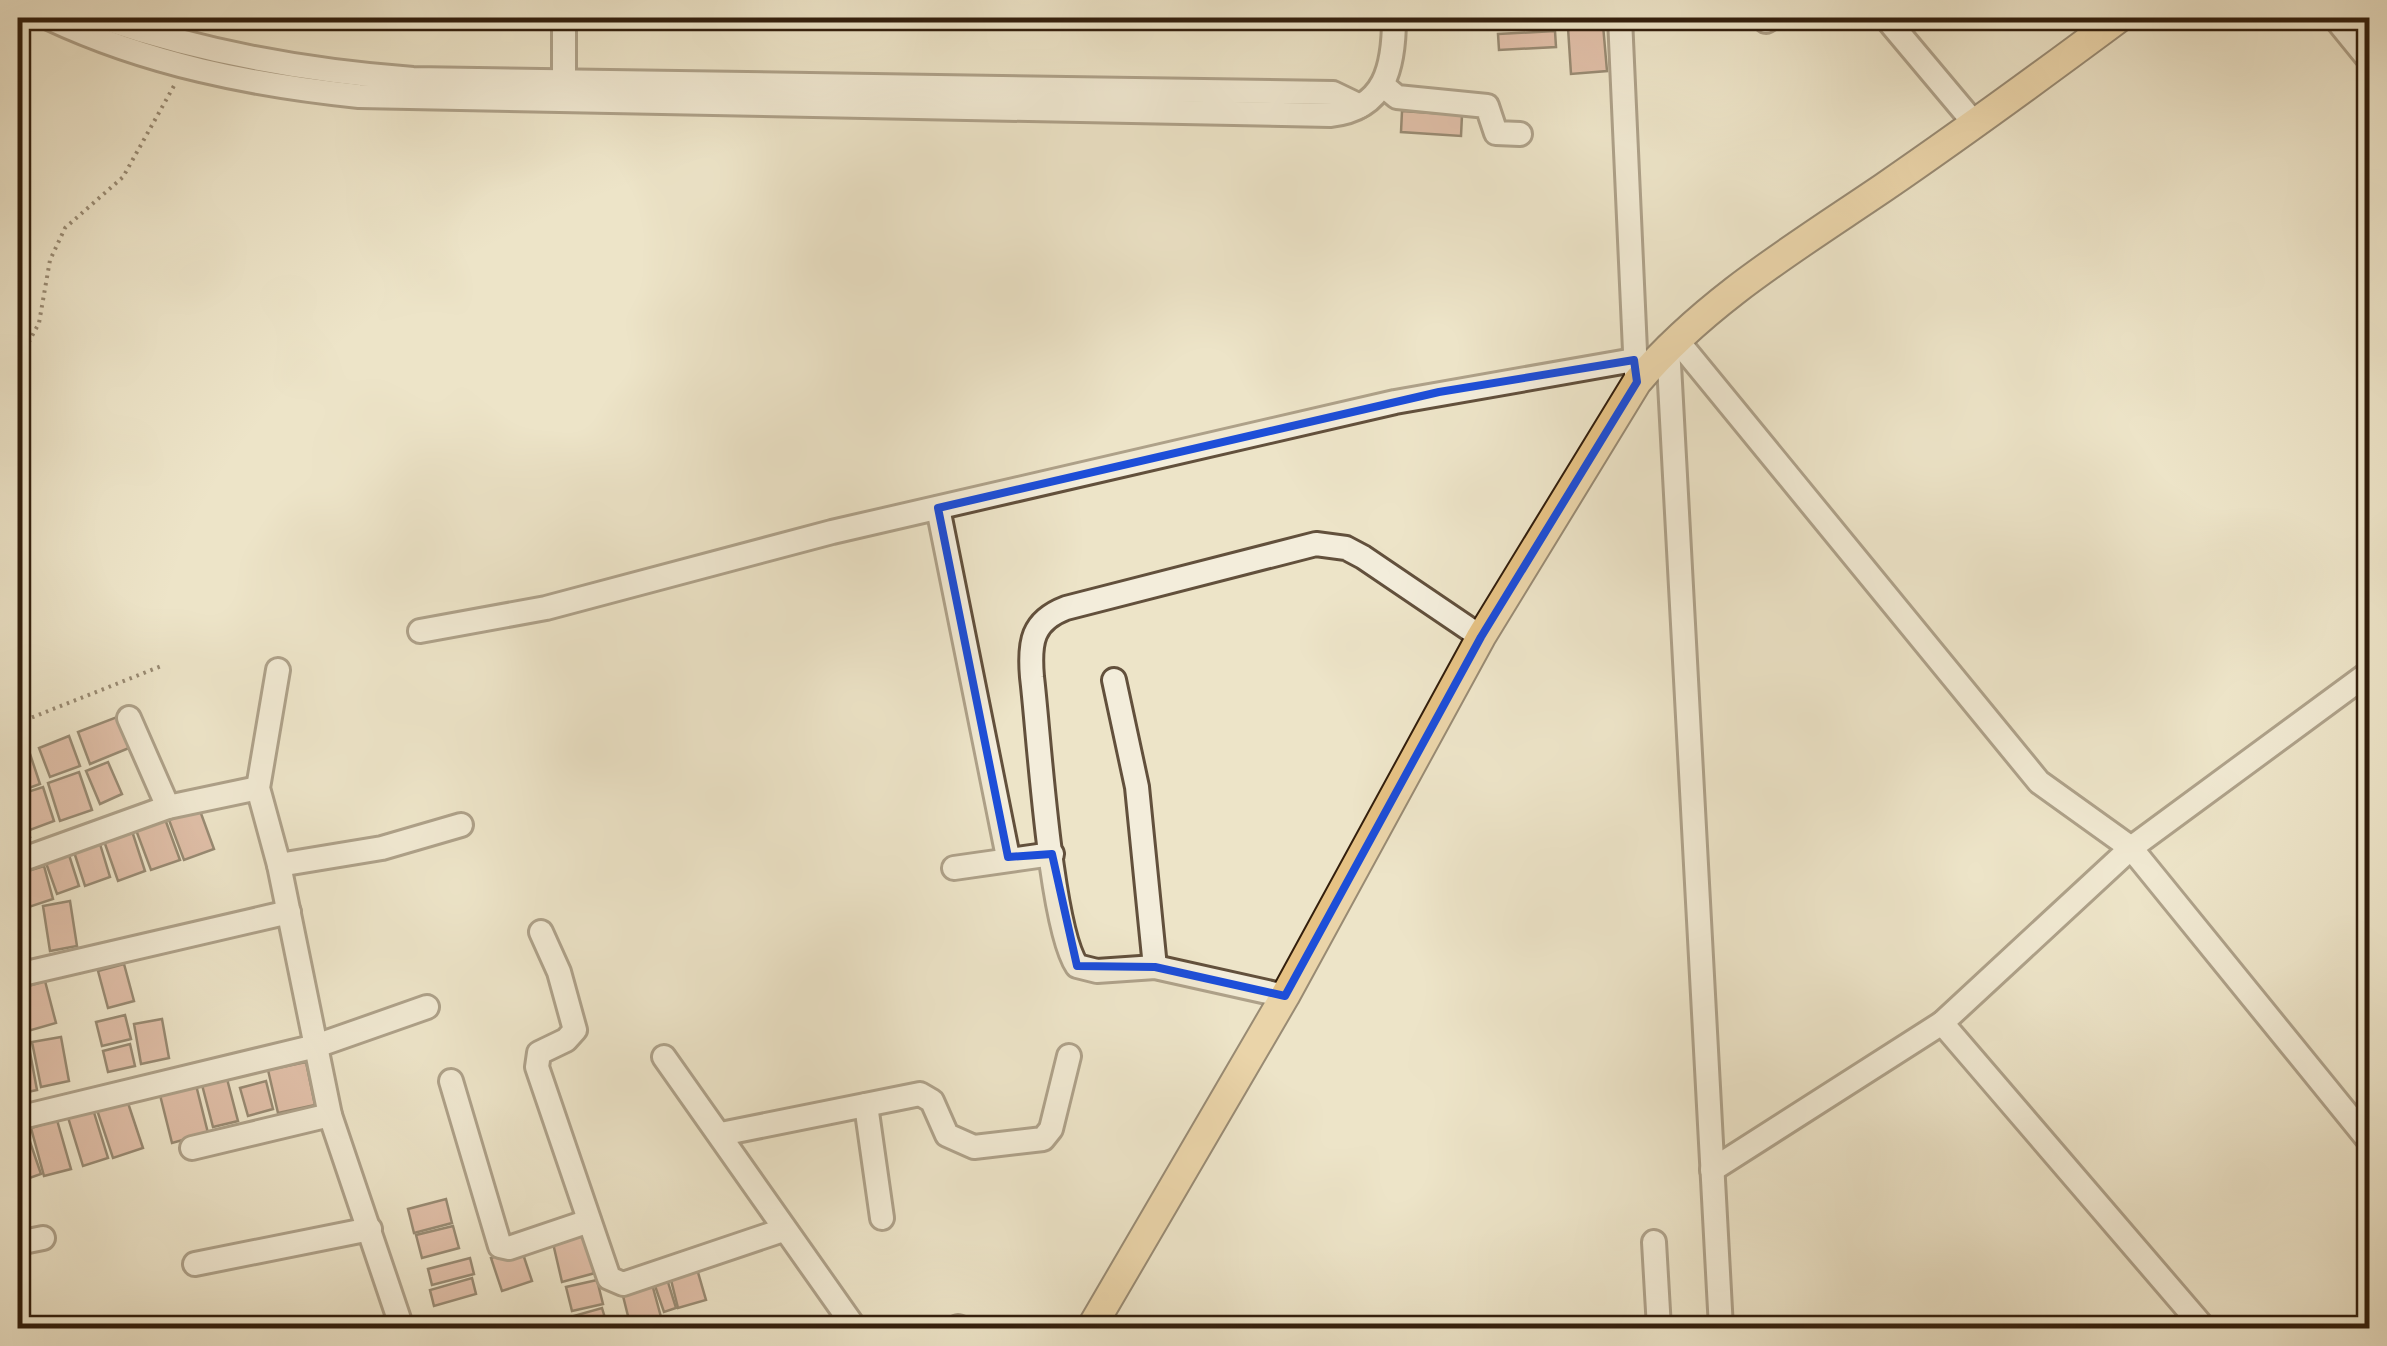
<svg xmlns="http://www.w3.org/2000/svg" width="2387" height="1346" font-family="'IM FELL Double Pica',serif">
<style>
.building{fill:#d09380;stroke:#331f0d;stroke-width:2.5}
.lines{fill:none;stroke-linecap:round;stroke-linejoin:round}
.minor-casing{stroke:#62503c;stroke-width:28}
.major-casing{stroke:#331f0d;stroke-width:32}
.path{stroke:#331f0d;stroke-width:4;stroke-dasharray:2.5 5;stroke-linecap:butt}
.minor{stroke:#f3eddb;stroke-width:22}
.major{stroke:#e6c284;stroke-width:28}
.marked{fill:none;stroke:#1d4ed8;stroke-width:8;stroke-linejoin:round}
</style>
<rect width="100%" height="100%" fill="#ede4c8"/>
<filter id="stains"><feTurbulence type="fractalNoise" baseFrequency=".002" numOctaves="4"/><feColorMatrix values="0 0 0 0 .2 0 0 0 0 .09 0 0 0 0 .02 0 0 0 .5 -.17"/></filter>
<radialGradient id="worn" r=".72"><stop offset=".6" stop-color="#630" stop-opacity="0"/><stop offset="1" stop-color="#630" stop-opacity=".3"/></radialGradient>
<g class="building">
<path d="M 1603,25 L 1607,71 L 1571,74 L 1568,28 Z"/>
<path d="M 1555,31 L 1556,47 L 1499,50 L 1498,34 Z"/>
<path d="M 1402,111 L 1462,115 L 1461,136 L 1401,132 Z"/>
<path d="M 117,717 L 129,748 L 90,764 L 78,732 Z"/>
<path d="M 69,736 L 80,766 L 50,777 L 39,748 Z"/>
<path d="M 30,754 L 40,784 L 18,792 L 18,758 Z"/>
<path d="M 108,762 L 122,794 L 100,804 L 86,771 Z"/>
<path d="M 79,772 L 92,810 L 60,821 L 48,783 Z"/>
<path d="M 43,787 L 54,821 L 30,830 L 18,795 Z"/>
<path d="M 18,805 L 30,837 L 18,842 Z"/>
<path d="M 199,808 L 214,849 L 184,860 L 169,820 Z"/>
<path d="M 165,819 L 180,860 L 151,870 L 136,830 Z"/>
<path d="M 132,831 L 145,871 L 118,881 L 104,841 Z"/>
<path d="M 100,844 L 110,877 L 85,886 L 74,852 Z"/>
<path d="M 69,855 L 79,886 L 57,894 L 46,863 Z"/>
<path d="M 44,866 L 53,899 L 26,908 L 18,874 Z"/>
<path d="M 70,901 L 77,946 L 50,951 L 43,906 Z"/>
<path d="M 124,964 L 134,1001 L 108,1008 L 98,971 Z"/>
<path d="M 45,981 L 56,1023 L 28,1031 L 18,989 Z"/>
<path d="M 125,1015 L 131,1039 L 102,1046 L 96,1022 Z"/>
<path d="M 162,1019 L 169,1058 L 141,1064 L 134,1024 Z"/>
<path d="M 61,1037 L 69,1081 L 41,1087 L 32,1042 Z"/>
<path d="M 130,1044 L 135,1066 L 108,1072 L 103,1051 Z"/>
<path d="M 29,1047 L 37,1090 L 18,1094 L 18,1049 Z"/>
<path d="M 306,1062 L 315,1105 L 278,1113 L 268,1070 Z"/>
<path d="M 226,1075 L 238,1121 L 213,1127 L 201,1081 Z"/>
<path d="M 195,1081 L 208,1133 L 172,1143 L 159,1091 Z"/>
<path d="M 266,1081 L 273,1109 L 248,1116 L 240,1088 Z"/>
<path d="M 126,1097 L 143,1148 L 113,1158 L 96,1107 Z"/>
<path d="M 92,1106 L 108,1158 L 83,1166 L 67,1114 Z"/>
<path d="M 57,1120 L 71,1169 L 44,1176 L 31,1128 Z"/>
<path d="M 26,1130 L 41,1174 L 18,1182 L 18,1132 Z"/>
<path d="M 446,1199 L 452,1223 L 414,1233 L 408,1209 Z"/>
<path d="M 453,1226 L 459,1248 L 422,1258 L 416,1235 Z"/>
<path d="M 585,1231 L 595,1273 L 562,1282 L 552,1239 Z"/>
<path d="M 521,1248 L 532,1281 L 502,1291 L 491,1258 Z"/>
<path d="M 470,1258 L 474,1274 L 432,1285 L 428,1269 Z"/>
<path d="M 697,1269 L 706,1300 L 678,1308 L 670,1276 Z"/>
<path d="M 472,1278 L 476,1294 L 434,1306 L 430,1290 Z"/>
<path d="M 667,1279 L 676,1308 L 664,1312 L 654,1283 Z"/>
<path d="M 597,1280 L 603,1304 L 572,1311 L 566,1287 Z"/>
<path d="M 652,1284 L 664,1328 L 631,1328 L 622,1292 Z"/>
<path d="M 602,1308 L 608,1328 L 573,1328 L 570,1317 Z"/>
</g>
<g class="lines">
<defs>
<g id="minor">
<path d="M 49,18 C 147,64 252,85 359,96 L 1330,115 C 1386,109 1394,66 1394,18"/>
<path d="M 103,18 C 205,53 306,71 413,79 L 1333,93 L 1360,106"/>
<path d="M 1620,18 L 1636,373"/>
<path d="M 1886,18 L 1975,124"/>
<path d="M 2335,18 L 2370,61"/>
<path d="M 1766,21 L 1771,18"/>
<path d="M 1385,87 L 1397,97 L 1487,106 L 1496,133 L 1520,134"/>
<path d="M 564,94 L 564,18"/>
<path d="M 1676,339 L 2039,782 L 2131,848 L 2370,1142"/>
<path d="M 1668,346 L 1721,1328"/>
<path d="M 938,508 L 1008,857"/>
<path d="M 420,631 L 546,608 L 832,532 L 1395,402 L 1634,360"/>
<path d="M 278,670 L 258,788 L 279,865 L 330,1115 L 402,1328"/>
<path d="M 1114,680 L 1137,787 L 1155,967"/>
<path d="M 129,718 L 168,807"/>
<path d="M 18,861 L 168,807 L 258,788"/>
<path d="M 279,865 L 382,848 L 461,825"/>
<path d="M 954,868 L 1052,854"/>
<path d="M 541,932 L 559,972 L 575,1030 L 566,1040 L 539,1053 L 537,1067 L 609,1278 L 623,1284 L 783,1230"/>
<path d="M 18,975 L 289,912"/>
<path d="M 1285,996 L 1155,967 L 1097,971 L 1077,966 C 1050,926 1039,735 1032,677 C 1029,642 1032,621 1066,608 L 1316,544 L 1346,548 L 1363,557 L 1481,637"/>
<path d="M 664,1057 L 855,1328"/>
<path d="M 451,1081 L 500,1246 L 509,1248 L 589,1221"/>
<path d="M 866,1105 L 882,1218"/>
<path d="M 18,1118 L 316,1046 L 427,1007"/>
<path d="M 721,1134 L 920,1094 L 932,1101 L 947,1135 L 974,1147 L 1043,1139 L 1051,1129 L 1069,1056"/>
<path d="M 192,1148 L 330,1115"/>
<path d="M 1712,1170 L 1942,1023"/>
<path d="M 1654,1242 L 1659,1328"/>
<path d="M 18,1243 L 43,1238"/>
<path d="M 195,1264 L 370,1229"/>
<path d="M 958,1327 L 961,1328"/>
<path d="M 2204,1328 L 1942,1023 L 2131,848 L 2370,672"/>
</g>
<path id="major" d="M 1091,1328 L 1285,996 L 1481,637 L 1637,382 C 1706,301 1796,247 1883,188 C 1963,133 2041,76 2119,18"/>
</defs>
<use href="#minor" class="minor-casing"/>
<use href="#major" class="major-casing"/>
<g class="path">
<path d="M 18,362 L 39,323 L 50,260 L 65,228 L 123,177 L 175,84"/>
<path d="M 18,723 L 164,665"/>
</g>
<use href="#minor" class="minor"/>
<use href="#major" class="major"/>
</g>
<path d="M0 0H2387V1346H0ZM 1634,360 L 1637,382 L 1481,637 L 1285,996 L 1155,967 L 1077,966 L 1052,854 L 1008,857 L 938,508 L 1439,392 Z" fill="#ede4c8" fill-opacity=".55" fill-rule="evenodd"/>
<path class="marked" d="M 1634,360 L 1637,382 L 1481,637 L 1285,996 L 1155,967 L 1077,966 L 1052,854 L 1008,857 L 938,508 L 1439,392 Z"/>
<rect width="2387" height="1346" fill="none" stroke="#ede4c8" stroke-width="60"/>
<rect x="20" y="20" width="2347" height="1306" fill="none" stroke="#331f0d" stroke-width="5"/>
<rect x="30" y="30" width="2327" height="1286" fill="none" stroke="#331f0d" stroke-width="2.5"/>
<rect width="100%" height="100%" filter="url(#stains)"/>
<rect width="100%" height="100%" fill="url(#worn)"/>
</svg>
